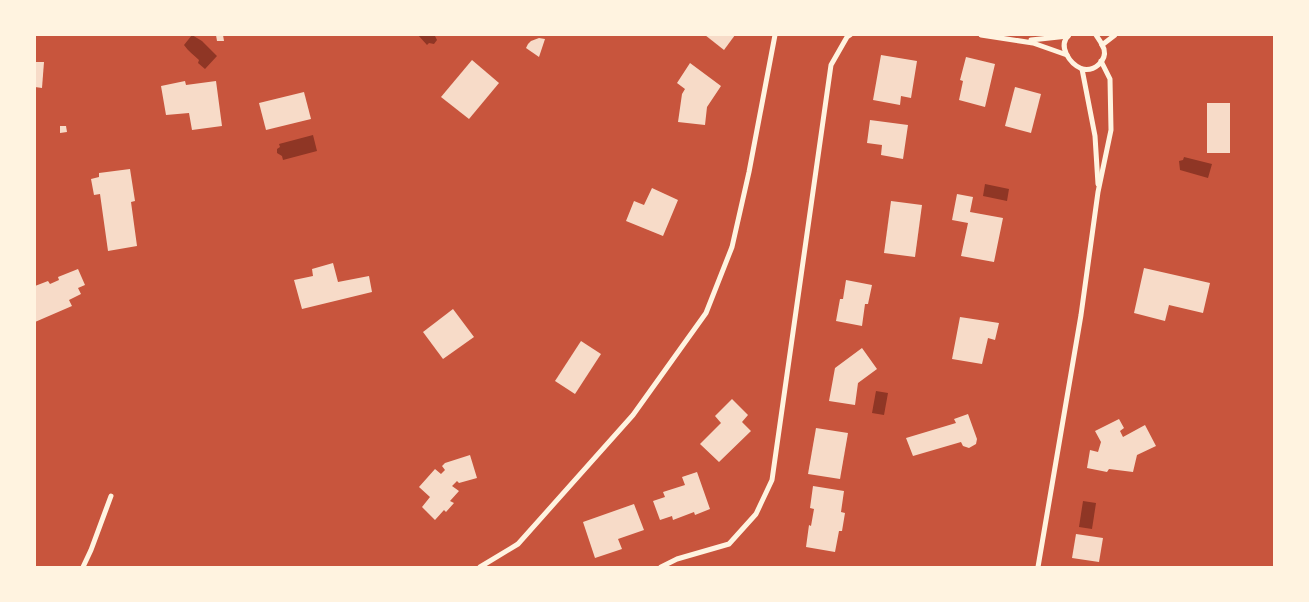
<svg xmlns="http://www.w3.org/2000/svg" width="1309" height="602" font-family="'IBM Plex Serif',serif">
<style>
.water{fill:#8f3625}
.building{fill:#f7dbc8}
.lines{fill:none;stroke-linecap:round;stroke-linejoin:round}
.minor{stroke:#fff3e0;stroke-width:5}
</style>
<rect width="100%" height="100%" fill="#c8553d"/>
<g class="water">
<path d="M 192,35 L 202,41 L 217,56 L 205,69 L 198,63 L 199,60 C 194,55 188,51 184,45 Z"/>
<path d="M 418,35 L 436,35 L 435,36 L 437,40 L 434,44 L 429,43 L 427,45 Z"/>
<path d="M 313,135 L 317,151 L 283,160 L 282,156 L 277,153 L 277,149 L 280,147 L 279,144 Z"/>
<path d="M 1184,157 L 1212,164 L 1208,178 L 1180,170 L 1179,161 L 1183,160 Z"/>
<path d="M 985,184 L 1009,189 L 1007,201 L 983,196 Z"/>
<path d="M 876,391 L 888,393 L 884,415 L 872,413 Z"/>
<path d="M 1083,501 L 1096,503 L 1092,529 L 1079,527 Z"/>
</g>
<g class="building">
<path d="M 216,35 L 223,35 L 224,41 L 217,41 Z"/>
<path d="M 705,35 L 735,35 L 724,50 Z"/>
<path d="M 539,38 L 545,39 L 539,57 L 526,48 L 528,44 L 531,41 Z"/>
<path d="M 881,55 L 917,61 L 911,98 L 901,96 L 900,105 L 873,100 Z"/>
<path d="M 966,57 L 995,64 L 985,107 L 959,100 L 963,81 L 960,80 Z"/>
<path d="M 472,60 L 499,83 L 469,119 L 441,97 Z"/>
<path d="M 35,62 L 44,62 L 42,88 L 35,87 Z"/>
<path d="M 690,63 L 721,86 L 707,107 L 705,125 L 678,122 L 682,94 L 685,89 L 677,83 Z"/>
<path d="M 185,81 L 186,85 L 216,81 L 222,126 L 192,130 L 189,113 L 166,115 L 161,86 Z"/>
<path d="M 1015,87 L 1041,94 L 1031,133 L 1005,126 Z"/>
<path d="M 304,92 L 311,119 L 266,130 L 259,103 Z"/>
<rect x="1207" y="103" width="23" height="50"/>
<path d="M 870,120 L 908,125 L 903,159 L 881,155 L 882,145 L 867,143 Z"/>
<path d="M 60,126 L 66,126 L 67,132 L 60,133 Z"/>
<path d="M 130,169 L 135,201 L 131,202 L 137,246 L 108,251 L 100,194 L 94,195 L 91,179 L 99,177 L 99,173 Z"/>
<path d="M 652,188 L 678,200 L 663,236 L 626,221 L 634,201 L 644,205 Z"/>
<path d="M 957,194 L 973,197 L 970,212 L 1003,218 L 994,262 L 961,256 L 968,223 L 952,220 Z"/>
<path d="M 891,201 L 922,205 L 915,257 L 884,253 Z"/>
<path d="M 333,263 L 338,282 L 369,276 L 372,292 L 302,309 L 294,280 L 313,276 L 312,269 Z"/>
<path d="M 1144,268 L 1210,283 L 1203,313 L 1169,305 L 1165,321 L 1134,313 Z"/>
<path d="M 78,269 L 85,285 L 78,288 L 81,294 L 69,300 L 72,306 L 35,322 L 35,286 L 48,281 L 50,284 L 59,280 L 58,277 Z"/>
<path d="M 846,280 L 872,285 L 868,304 L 865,304 L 862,326 L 836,321 L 840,299 L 843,299 Z"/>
<path d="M 453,309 L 474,337 L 443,359 L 423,332 Z"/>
<path d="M 960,317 L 999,323 L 995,340 L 988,338 L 982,364 L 952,359 Z"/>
<path d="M 581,341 L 601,354 L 575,394 L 555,381 Z"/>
<path d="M 862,348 L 877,369 L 858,383 L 855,405 L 829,401 L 835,368 Z"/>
<path d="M 732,399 L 748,415 L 742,422 L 751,431 L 719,462 L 700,444 L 721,423 L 715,416 Z"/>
<path d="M 968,414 L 977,439 L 976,444 L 969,448 L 963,446 L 961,442 L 913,456 L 906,438 L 956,423 L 954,419 Z"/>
<path d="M 1119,419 L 1124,428 L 1120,431 L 1123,437 L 1145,425 L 1156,446 L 1137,455 L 1133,472 L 1109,469 L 1107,472 L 1087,468 L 1090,450 L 1098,452 L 1101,442 L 1095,431 Z"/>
<path d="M 816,428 L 848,433 L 840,479 L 808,474 Z"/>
<path d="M 470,455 L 477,478 L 459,483 L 457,481 L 452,486 L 459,491 L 450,501 L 454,503 L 446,512 L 444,510 L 435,520 L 422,507 L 430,497 L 419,487 L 435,469 L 441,474 L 445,470 L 442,466 L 445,463 Z"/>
<path d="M 697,472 L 710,509 L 695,515 L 694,512 L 673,520 L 672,516 L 660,520 L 653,501 L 665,497 L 663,492 L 685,485 L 682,477 Z"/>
<path d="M 813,486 L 844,491 L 841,512 L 845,513 L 842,531 L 839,531 L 835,552 L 806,547 L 809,525 L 811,526 L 814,509 L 810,508 Z"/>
<path d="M 634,504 L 644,530 L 618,539 L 622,549 L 595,558 L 583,522 Z"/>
<path d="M 1076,534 L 1103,538 L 1099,562 L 1072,558 Z"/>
</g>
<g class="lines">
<g class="minor">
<path d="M 981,35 L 1033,43 L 1067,55"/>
<path d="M 1069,35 C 1057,46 1070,64 1082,69 C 1094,72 1107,61 1104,49 C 1102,44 1099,39 1096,35"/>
<path d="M 1031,40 L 1068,36"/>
<path d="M 1102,45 L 1115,35"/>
<path d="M 1082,69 L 1095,136 L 1098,184"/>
<path d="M 83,567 L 91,550 L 111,496"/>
<path d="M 480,567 L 518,544 L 633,415 L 706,313 L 732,247 L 749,172 L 775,35"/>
<path d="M 661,567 L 677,559 L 729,544 L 756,514 L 772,480 L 831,65 L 847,37 L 850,35"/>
<path d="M 1038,567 L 1081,315 L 1098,192 L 1111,130 L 1110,79 L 1101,61"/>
</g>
</g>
<rect width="1309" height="602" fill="none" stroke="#fff3e0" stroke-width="72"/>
</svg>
